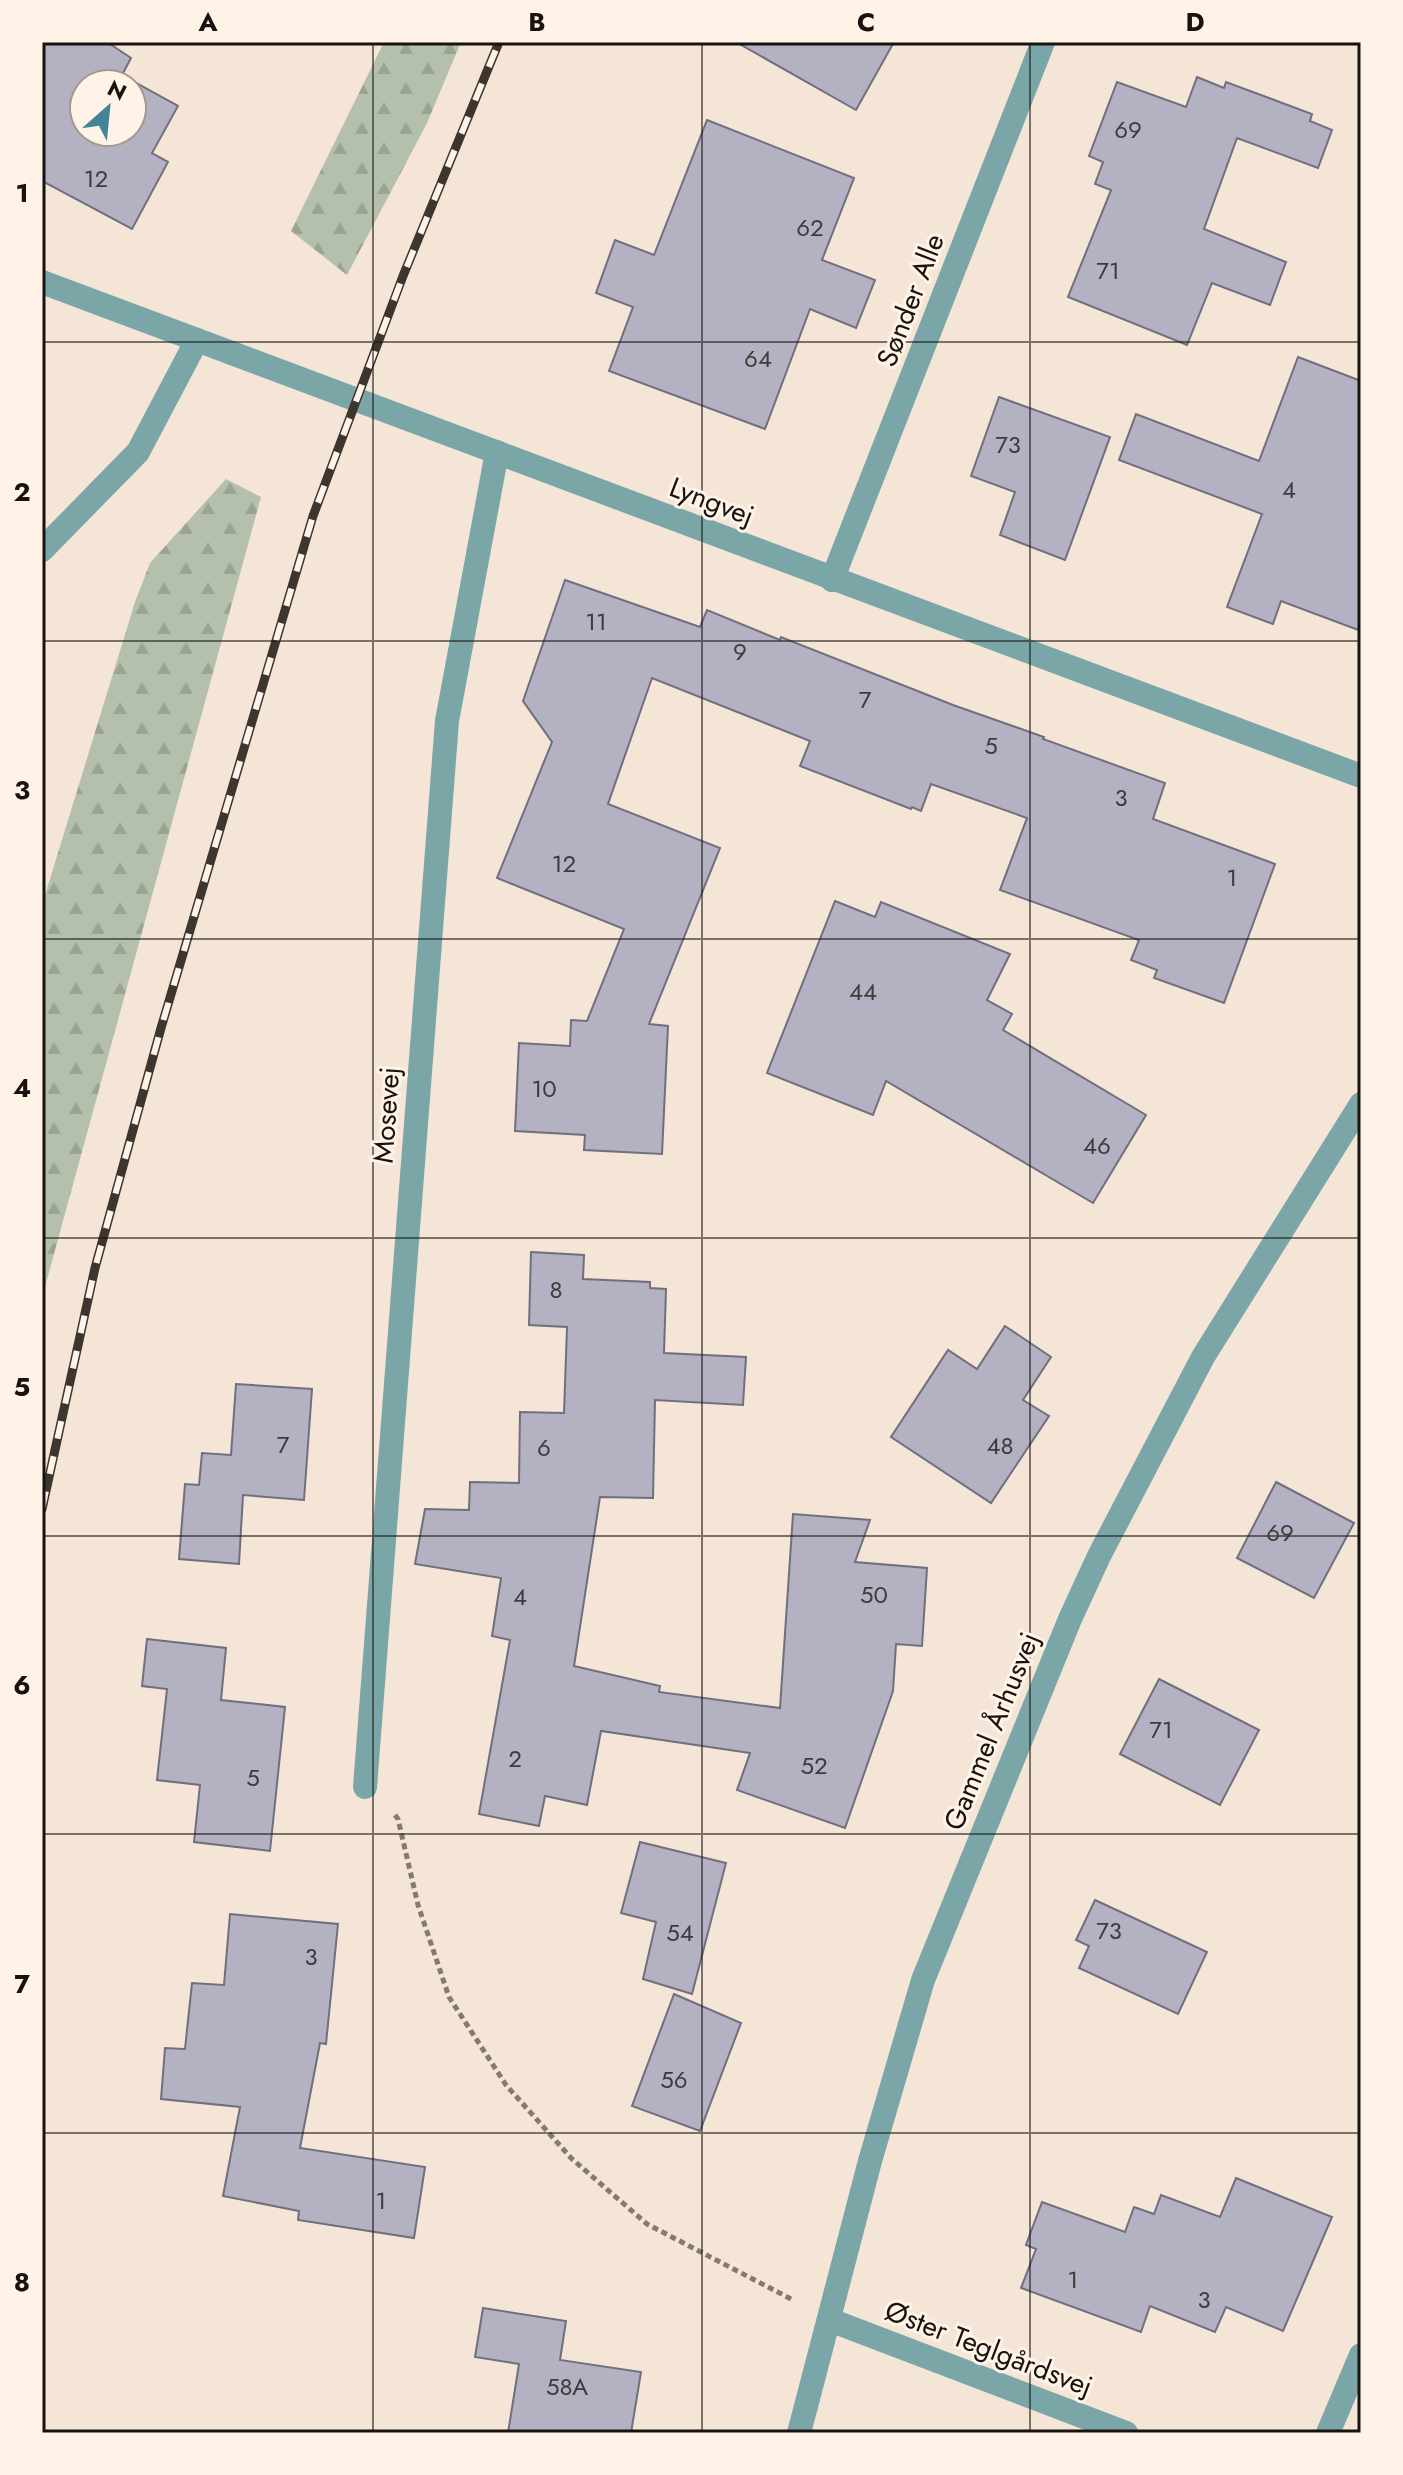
<svg xmlns="http://www.w3.org/2000/svg" width="1403" height="2475" font-family="Jost,sans-serif">
<style>
.forest{fill:url(#forest-firs)}
.building{fill:#b3b1c2;stroke:#706f7e;stroke-width:2;fill-rule:evenodd}
.lines{fill:none;stroke-linecap:round;stroke-linejoin:round}
.path{stroke:#847a70;stroke-width:5;stroke-dasharray:6 4;stroke-linecap:butt}
.minor{stroke:#7ba6a7;stroke-width:24}
.rail-casing{stroke:#3c362f;stroke-width:9}
.rail{stroke:#fff3e8;stroke-width:6;stroke-dasharray:18;stroke-linecap:butt}
.grid{fill:none;stroke:#18130e;stroke-width:2;stroke-opacity:0.55}
.labels{text-anchor:middle;stroke-width:6;stroke-linejoin:round;paint-order:stroke}
.number-label{font-size:24px;fill:#3f3a3b}
.street-label{font-size:28px;fill:#18130e;stroke:#fff3e8}
.neatline{fill:none;stroke:#18130e;stroke-width:3}
.grid-label{font-size:26px;text-anchor:middle;font-weight:bold;fill:#18130e}
</style>
<defs>
<pattern id="forest-firs" width="22" height="20" patternUnits="userSpaceOnUse" patternTransform="scale(2)"><rect width="22" height="20" fill="#b4c0ab"/><path d="M5 1l3.5 6h-7zM16 11l3.5 6h-7z" fill="#9aa492"/></pattern>
</defs>
<rect width="100%" height="100%" fill="#f4e5d7"/>
<g class="forest">
<path d="M 384,42 L 461,42 L 427,123 L 347,275 L 291,231 Z"/>
<path d="M 226,479 L 261,497 L 42,1298 L 42,905 L 135,602 L 150,563 Z"/>
</g>
<g class="building">
<path d="M 42,42 L 107,42 L 131,58 L 122,75 L 178,106 L 152,153 L 168,162 L 132,229 L 42,181 ZM 84,84 L 132,84 L 132,132 L 84,132 Z"/>
<path d="M 736,42 L 894,42 L 856,110 Z"/>
<path d="M 1197,77 L 1224,88 L 1226,82 L 1312,114 L 1310,121 L 1332,130 L 1318,168 L 1237,138 L 1204,229 L 1286,262 L 1270,305 L 1212,283 L 1187,345 L 1068,297 L 1111,190 L 1095,184 L 1103,162 L 1089,156 L 1117,82 L 1186,107 Z"/>
<path d="M 707,120 L 854,178 L 822,260 L 875,280 L 856,328 L 810,309 L 765,429 L 609,371 L 633,307 L 596,293 L 615,240 L 654,255 Z"/>
<path d="M 1298,357 L 1361,381 L 1361,631 L 1281,601 L 1273,624 L 1227,607 L 1262,514 L 1119,460 L 1136,414 L 1259,461 Z"/>
<path d="M 999,397 L 1110,437 L 1065,560 L 1000,535 L 1015,492 L 971,476 Z"/>
<path d="M 565,580 L 700,627 L 707,610 L 780,640 L 781,637 L 953,705 L 1044,737 L 1043,739 L 1165,783 L 1153,819 L 1275,864 L 1224,1003 L 1154,978 L 1157,970 L 1131,960 L 1139,940 L 1000,890 L 1027,818 L 931,784 L 921,811 L 912,807 L 911,809 L 800,766 L 810,741 L 652,678 L 608,804 L 720,848 L 649,1024 L 668,1026 L 662,1154 L 584,1150 L 585,1135 L 515,1131 L 519,1043 L 570,1046 L 571,1020 L 587,1021 L 624,929 L 497,878 L 552,742 L 523,701 Z"/>
<path d="M 835,901 L 875,917 L 881,902 L 1010,954 L 987,1000 L 1012,1014 L 1003,1030 L 1146,1115 L 1093,1203 L 886,1081 L 873,1115 L 767,1073 Z"/>
<path d="M 531,1252 L 584,1255 L 583,1279 L 650,1282 L 650,1288 L 666,1289 L 664,1353 L 746,1357 L 743,1405 L 655,1400 L 653,1498 L 600,1497 L 574,1666 L 660,1686 L 659,1692 L 780,1708 L 793,1514 L 870,1520 L 855,1562 L 927,1568 L 922,1646 L 896,1644 L 893,1691 L 845,1828 L 737,1790 L 750,1753 L 601,1731 L 587,1805 L 545,1796 L 539,1826 L 479,1814 L 510,1640 L 492,1636 L 501,1578 L 415,1564 L 425,1509 L 469,1510 L 470,1482 L 519,1483 L 520,1412 L 564,1413 L 567,1327 L 529,1325 Z"/>
<path d="M 1005,1326 L 1051,1357 L 1023,1400 L 1049,1416 L 991,1503 L 891,1437 L 948,1350 L 977,1369 Z"/>
<path d="M 236,1384 L 312,1389 L 304,1500 L 243,1495 L 239,1564 L 179,1559 L 185,1484 L 199,1485 L 202,1453 L 231,1455 Z"/>
<path d="M 1276,1482 L 1354,1523 L 1314,1598 L 1237,1558 Z"/>
<path d="M 147,1639 L 226,1648 L 221,1700 L 285,1707 L 270,1851 L 194,1842 L 200,1785 L 157,1780 L 167,1689 L 142,1686 Z"/>
<path d="M 1159,1679 L 1259,1730 L 1220,1805 L 1120,1754 Z"/>
<path d="M 640,1842 L 726,1863 L 692,1994 L 643,1979 L 656,1922 L 621,1913 Z"/>
<path d="M 1095,1900 L 1207,1952 L 1178,2014 L 1079,1968 L 1089,1946 L 1076,1940 Z"/>
<path d="M 230,1914 L 338,1924 L 326,2044 L 320,2043 L 300,2148 L 425,2167 L 414,2238 L 298,2220 L 299,2211 L 223,2196 L 240,2107 L 161,2099 L 165,2048 L 185,2049 L 192,1983 L 224,1985 Z"/>
<path d="M 674,1994 L 741,2023 L 700,2131 L 632,2106 Z"/>
<path d="M 1236,2178 L 1332,2217 L 1283,2331 L 1226,2307 L 1215,2332 L 1150,2306 L 1141,2332 L 1021,2288 L 1036,2249 L 1026,2245 L 1042,2202 L 1125,2232 L 1134,2207 L 1154,2214 L 1161,2195 L 1220,2217 Z"/>
<path d="M 483,2308 L 566,2321 L 560,2360 L 641,2372 L 631,2433 L 508,2433 L 519,2364 L 475,2357 Z"/>
</g>
<g class="lines">
<path class="path" d="M 395,1815 L 398,1819 L 418,1905 L 449,1997 L 506,2085 L 572,2159 L 647,2224 L 793,2300"/>
<g class="minor">
<path d="M 42,282 L 1361,776"/>
<path d="M 42,550 L 138,452 L 197,340"/>
<path d="M 832,580 L 1043,42"/>
<path d="M 365,1787 L 447,721 L 497,452"/>
<path d="M 830,2320 L 1126,2433"/>
<path d="M 799,2433 L 870,2161 L 923,1980 L 1070,1619 L 1099,1556 L 1203,1357 L 1361,1104"/>
<path d="M 1328,2433 L 1361,2355"/>
</g>
<defs>
<path id="rail" d="M 42,1509 L 95,1268 L 161,1028 L 313,516 L 403,276 L 499,42"/>
</defs>
<use href="#rail" class="rail-casing"/>
<use href="#rail" class="rail"/>
</g>
<path class="grid" d="M 373,42 L 373,2433M 702,42 L 702,2433M 1030,42 L 1030,2433M 42,342 L 1361,342M 42,641 L 1361,641M 42,939 L 1361,939M 42,1238 L 1361,1238M 42,1536 L 1361,1536M 42,1834 L 1361,1834M 42,2133 L 1361,2133"/>
<g class="labels">
<g class="number-label">
<text x="1128" y="138">69</text>
<text x="96" y="187">12</text>
<text x="810" y="236">62</text>
<text x="1108" y="279">71</text>
<text x="758" y="367">64</text>
<text x="1008" y="453">73</text>
<text x="1289" y="498">4</text>
<text x="596" y="630">11</text>
<text x="740" y="660">9</text>
<text x="865" y="708">7</text>
<text x="991" y="754">5</text>
<text x="1121" y="806">3</text>
<text x="564" y="872">12</text>
<text x="1232" y="886">1</text>
<text x="863" y="1000">44</text>
<text x="544" y="1097">10</text>
<text x="1097" y="1154">46</text>
<text x="556" y="1298">8</text>
<text x="283" y="1453">7</text>
<text x="1000" y="1454">48</text>
<text x="544" y="1456">6</text>
<text x="1280" y="1541">69</text>
<text x="874" y="1603">50</text>
<text x="520" y="1605">4</text>
<text x="1161" y="1738">71</text>
<text x="515" y="1767">2</text>
<text x="814" y="1774">52</text>
<text x="253" y="1786">5</text>
<text x="1109" y="1939">73</text>
<text x="680" y="1941">54</text>
<text x="311" y="1965">3</text>
<text x="674" y="2088">56</text>
<text x="381" y="2209">1</text>
<text x="1073" y="2288">1</text>
<text x="1204" y="2308">3</text>
<text x="567" y="2395">58A</text>
</g>
<g class="street-label">
<text transform="translate(910 300) rotate(-69)" y="10">Sønder Alle</text>
<text transform="translate(712 501) rotate(21)" y="10">Lyngvej</text>
<text transform="translate(386 1115) rotate(-86)" y="10">Mosevej</text>
<text transform="translate(991 1731) rotate(-68)" y="10">Gammel Århusvej</text>
<text transform="translate(989 2348) rotate(21)" y="10">Øster Teglgårdsvej</text>
</g>
</g>
<rect width="1403" height="2475" fill="none" stroke="#fff3e8" stroke-width="88"/>
<g transform="translate(108 108) rotate(27)"><circle r="38" fill="#fff3e8" stroke="#a39991" stroke-width="2"/>
<path d="M0-6L14 30L0 20L-14 30Z" fill="#438497"/>
<text y="-12" font-size="22" font-weight="bold" text-anchor="middle" fill="#18130e">N</text>
</g>
<rect x="44" y="44" width="1315" height="2387" class="neatline"/>
<g class="grid-label">
<text x="208" y="31">A</text>
<text x="537" y="31">B</text>
<text x="866" y="31">C</text>
<text x="1195" y="31">D</text>
<text x="22" y="202">1</text>
<text x="22" y="501">2</text>
<text x="22" y="799">3</text>
<text x="22" y="1097">4</text>
<text x="22" y="1396">5</text>
<text x="22" y="1694">6</text>
<text x="22" y="1993">7</text>
<text x="22" y="2291">8</text>
</g>
</svg>
